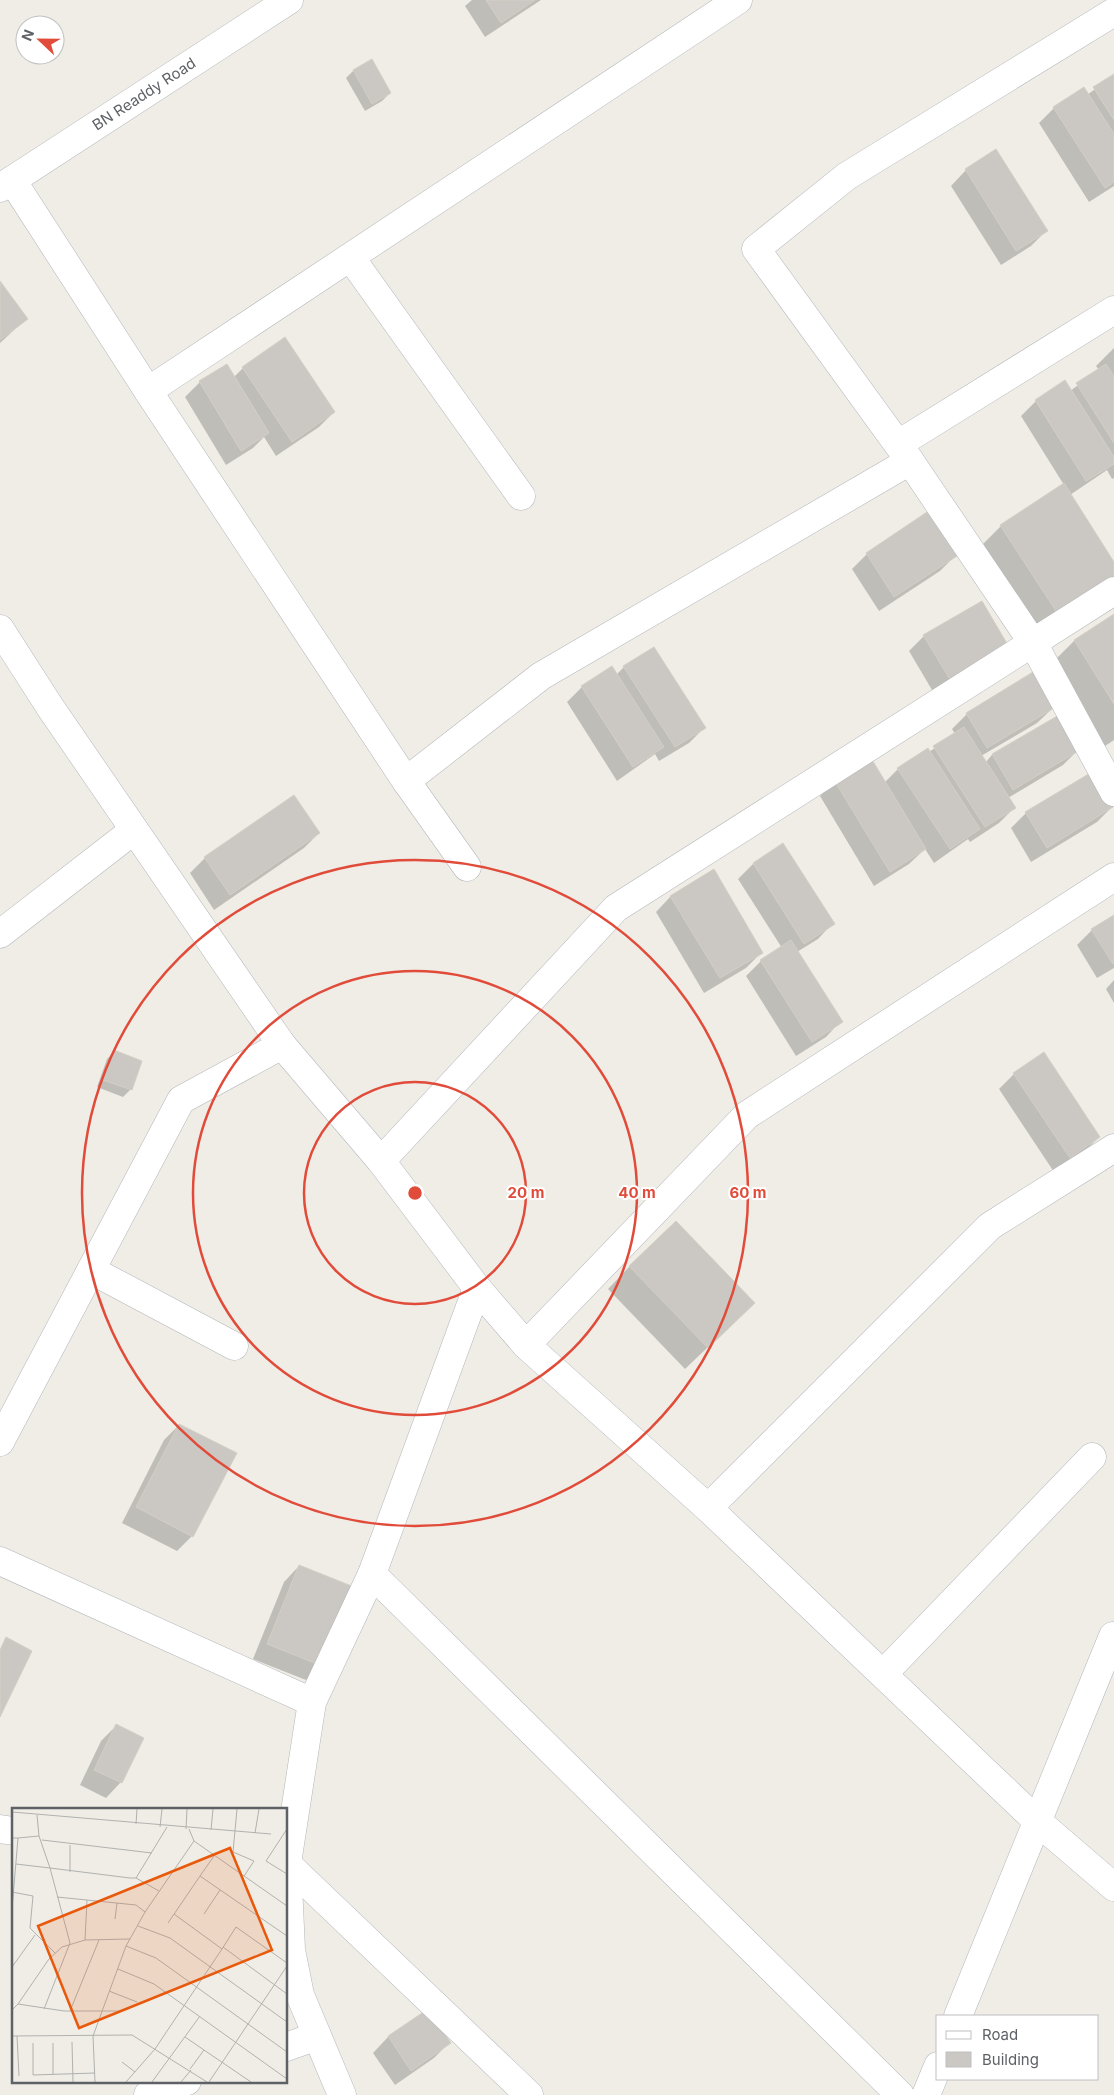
<svg xmlns="http://www.w3.org/2000/svg" width="1114" height="2095" font-family="Inter,sans-serif">
<style>
.shadow{fill:#0003}
.building{fill:#cbc8c3;stroke:#d4cfc5}
.lines{fill:none;stroke-linecap:round;stroke-linejoin:round}
.street-casing{stroke:#b3b6ba;stroke-width:29}
.secondary-casing{stroke:#b5b8bd;stroke-width:29}
.street{stroke:#fff;stroke-width:28}
.secondary{stroke:#fff;stroke-width:28}
.ring{fill:none;stroke:#e14b3a;stroke-width:2.5}
.labels{text-anchor:middle;stroke-width:4;stroke-linejoin:round;paint-order:stroke}
.street-label{font-size:15px;fill:#5e6166;stroke:#fff}
.inset-road{fill:none;stroke:#b1b1af;stroke-width:1}
.view{fill:#e8590c;fill-opacity:0.15;stroke:#e8590c;stroke-width:2.5}
.inset-edge{fill:none;stroke:#5e6166;stroke-width:2.5}
.centre{fill:#e14b3a;stroke:#fff;stroke-width:2.5}
.ring-label{font-size:15px;text-anchor:middle;font-weight:bold;fill:#e14b3a;stroke:#fff;stroke-width:4;stroke-linejoin:round;paint-order:stroke}
</style>
<rect width="100%" height="100%" fill="#efede6"/>
<g class="shadow">
<path d="M 472,0 L 541,0 L 485,37 L 465,6 Z"/>
<path d="M 353,71 L 390,93 L 382,101 L 365,111 L 346,78 Z"/>
<path d="M 1114,75 L 1114,186 L 1089,202 L 1039,123 L 1054,108 L 1087,95 Z"/>
<path d="M 966,170 L 1046,231 L 1031,246 L 1001,265 L 951,186 Z"/>
<path d="M 0,283 L 26,319 L 0,343 Z"/>
<path d="M 1114,348 L 1114,478 L 1112,479 L 1107,470 L 1070,495 L 1114,564 L 1114,577 L 1035,635 L 979,548 L 1001,526 L 1064,485 L 1021,416 L 1036,401 L 1070,391 L 1099,370 L 1096,366 Z"/>
<path d="M 227,365 L 234,377 L 243,368 L 334,412 L 319,427 L 276,456 L 264,437 L 253,448 L 226,465 L 185,397 L 200,382 Z"/>
<path d="M 867,554 L 955,556 L 940,571 L 879,611 L 852,569 Z"/>
<path d="M 1114,616 L 1114,740 L 1105,746 L 1052,663 L 1074,641 Z"/>
<path d="M 924,636 L 992,662 L 935,695 L 909,651 Z"/>
<path d="M 624,667 L 704,728 L 689,743 L 659,761 L 655,754 L 617,781 L 567,702 L 582,687 L 616,675 Z"/>
<path d="M 1053,708 L 1037,723 L 981,756 L 985,763 L 992,755 L 1058,716 L 1078,750 L 1063,765 L 1008,798 L 1014,808 L 999,823 L 970,842 L 968,839 L 934,863 L 925,849 L 909,864 L 874,886 L 820,796 L 835,781 L 884,783 L 898,769 L 929,752 L 955,734 L 952,729 L 967,714 Z"/>
<path d="M 1112,807 L 1097,822 L 1031,862 L 1011,828 L 1026,813 Z"/>
<path d="M 319,833 L 304,848 L 214,910 L 190,873 L 205,858 Z"/>
<path d="M 753,864 L 833,923 L 818,939 L 797,952 L 841,1021 L 826,1037 L 796,1056 L 746,976 L 761,961 L 782,948 L 738,879 Z"/>
<path d="M 671,896 L 762,952 L 746,968 L 704,993 L 656,912 Z"/>
<path d="M 1114,916 L 1114,968 L 1097,978 L 1077,945 L 1092,930 Z"/>
<path d="M 1114,980 L 1114,1003 L 1106,989 Z"/>
<path d="M 114,1052 L 131,1089 L 123,1097 L 97,1087 L 107,1059 Z"/>
<path d="M 1014,1074 L 1099,1137 L 1084,1152 L 1054,1172 L 999,1089 Z"/>
<path d="M 630,1266 L 731,1325 L 685,1369 L 608,1289 Z"/>
<path d="M 179,1425 L 192,1536 L 177,1551 L 122,1523 L 164,1440 Z"/>
<path d="M 299,1566 L 321,1665 L 306,1680 L 253,1659 L 284,1582 Z"/>
<path d="M 116,1726 L 121,1782 L 106,1798 L 80,1785 L 101,1741 Z"/>
<path d="M 427,2011 L 449,2043 L 434,2058 L 395,2085 L 373,2053 L 388,2037 Z"/>
</g>
<g class="building">
<path d="M 486,0 L 535,0 L 501,23 Z"/>
<path d="M 372,59 L 391,93 L 372,104 L 353,70 Z"/>
<path d="M 1114,74 L 1114,120 L 1093,87 Z"/>
<path d="M 1084,87 L 1114,134 L 1114,182 L 1105,188 L 1053,107 Z"/>
<path d="M 996,149 L 1048,231 L 1016,251 L 965,169 Z"/>
<path d="M 0,281 L 28,319 L 0,340 Z"/>
<path d="M 285,337 L 335,412 L 292,442 L 242,367 Z"/>
<path d="M 227,364 L 269,433 L 241,451 L 199,381 Z"/>
<path d="M 1106,364 L 1114,376 L 1114,443 L 1076,383 Z"/>
<path d="M 1065,380 L 1114,457 L 1114,464 L 1086,481 L 1035,400 Z"/>
<path d="M 1064,483 L 1114,562 L 1114,577 L 1058,614 L 1000,525 Z"/>
<path d="M 927,512 L 957,556 L 894,597 L 866,553 Z"/>
<path d="M 982,601 L 1009,647 L 951,681 L 923,635 Z"/>
<path d="M 1114,614 L 1114,704 L 1074,640 Z"/>
<path d="M 654,647 L 706,728 L 675,747 L 623,666 Z"/>
<path d="M 612,666 L 664,747 L 633,767 L 581,686 Z"/>
<path d="M 1033,672 L 1054,708 L 987,748 L 966,713 Z"/>
<path d="M 1059,715 L 1080,750 L 1013,790 L 992,754 Z"/>
<path d="M 964,727 L 1016,808 L 985,827 L 933,746 Z"/>
<path d="M 928,748 L 980,829 L 950,849 L 897,768 Z"/>
<path d="M 871,758 L 926,849 L 890,872 L 834,780 Z"/>
<path d="M 1092,772 L 1113,807 L 1047,848 L 1025,812 Z"/>
<path d="M 294,795 L 320,833 L 230,895 L 204,857 Z"/>
<path d="M 783,843 L 835,924 L 804,944 L 753,863 Z"/>
<path d="M 714,869 L 763,953 L 720,978 L 670,896 Z"/>
<path d="M 1114,915 L 1114,963 L 1113,964 L 1091,929 Z"/>
<path d="M 791,940 L 843,1022 L 812,1042 L 760,960 Z"/>
<path d="M 114,1050 L 142,1061 L 132,1090 L 103,1080 Z"/>
<path d="M 1044,1052 L 1100,1137 L 1070,1158 L 1013,1073 Z"/>
<path d="M 676,1221 L 755,1303 L 708,1348 L 629,1266 Z"/>
<path d="M 179,1424 L 237,1453 L 193,1537 L 136,1507 Z"/>
<path d="M 299,1565 L 354,1587 L 322,1666 L 267,1644 Z"/>
<path d="M 6,1637 L 32,1651 L 0,1717 L 0,1650 Z"/>
<path d="M 116,1724 L 144,1738 L 122,1783 L 94,1770 Z"/>
<path d="M 428,2009 L 451,2043 L 411,2071 L 388,2036 Z"/>
</g>
<g class="lines">
<defs>
<g id="street">
<path d="M 12,180 L 148,391 L 738,0"/>
<path d="M 351,258 L 521,496"/>
<path d="M 148,391 L 406,781 L 467,867"/>
<path d="M 900,443 L 1114,310"/>
<path d="M 910,461 L 756,249 L 847,176 L 1114,12"/>
<path d="M 406,781 L 541,676 L 910,461 L 1033,643 L 1114,792"/>
<path d="M 0,934 L 134,830"/>
<path d="M 381,1161 L 616,908 L 1114,591"/>
<path d="M 91,1270 L 234,1346"/>
<path d="M 526,1345 L 747,1115 L 1114,877"/>
<path d="M 0,1442 L 181,1100 L 282,1045"/>
<path d="M 708,1508 L 990,1226 L 1114,1148"/>
<path d="M 0,1561 L 312,1702"/>
<path d="M 372,1574 L 900,2095"/>
<path d="M 883,1674 L 1092,1457"/>
<path d="M 0,1829 L 14,1831"/>
<path d="M 286,1863 L 529,2095"/>
<path d="M 958,2016 L 1113,1636"/>
<path d="M 286,2047 L 317,2036"/>
<path d="M 148,2095 L 187,2081"/>
<path d="M 342,2095 L 300,1995 L 291,1950 L 287,1863 L 312,1702 L 372,1574 L 477,1288"/>
<path d="M 926,2095 L 938,2066"/>
</g>
<g id="secondary">
<path id="s1" d="M 0,188 L 289,0"/>
<path d="M 0,629 L 50,707 L 282,1045 L 381,1161 L 477,1288 L 526,1345 L 708,1508 L 1037,1821 L 1114,1887"/>
</g>
</defs>
<use href="#street" class="street-casing"/>
<use href="#secondary" class="secondary-casing"/>
<use href="#street" class="street"/>
<use href="#secondary" class="secondary"/>
</g>
<g class="ring">
<circle cx="415" cy="1193" r="111"/>
<circle cx="415" cy="1193" r="222"/>
<circle cx="415" cy="1193" r="333"/>
</g>
<g class="labels">
<g class="street-label">
<text dy="5" stroke="none"><textPath href="#s1" startOffset="172">BN Readdy Road</textPath></text>
</g>
</g>
<g transform="translate(12 1808)">
<rect width="275" height="275" fill="#efede6"/>
<path class="inset-road" d="M 225,1 L 221,44 L 242,53 L 232,68M 0,4 L 259,26M 25,7 L 27,28 L 38,60 L 118,70 L 124,70 L 155,19M 124,16 L 125,1M 148,19 L 150,1M 174,21 L 175,1M 177,21 L 182,33 L 275,98M 275,21 L 254,53 L 275,66M 199,22 L 201,1M 243,25 L 247,1M 0,30 L 6,30 L 0,101M 6,30 L 27,28M 30,32 L 140,45M 202,48 L 188,68 L 275,128M 4,56 L 38,60 L 58,135 L 32,201M 58,64 L 58,37M 124,70 L 147,83M 0,84 L 21,88 L 18,120 L 43,145M 45,89 L 124,97 L 133,104M 192,106 L 208,82M 103,111 L 105,95M 156,115 L 188,68M 126,118 L 158,130 L 275,214M 73,132 L 75,92M 114,138 L 144,150 L 275,244M 211,139 L 275,186M 210,141 L 224,119 L 275,155M 0,159 L 23,127M 106,161 L 142,176 L 275,271M 97,183 L 125,194M 6,196 L 37,151 L 50,139 L 73,132 L 118,131M 0,202 L 6,196 L 52,203 L 109,203M 58,203 L 87,132M 0,228 L 120,227 L 195,274M 5,228 L 7,268M 173,229 L 192,242 L 178,261M 60,234 L 61,274M 21,235 L 21,267 L 83,265M 41,235 L 41,267M 192,242 L 239,274M 110,254 L 123,264M 83,274 L 81,228 L 114,138 L 133,104 L 182,33M 114,274 L 143,241 L 210,141 L 162,106M 140,274 L 188,208M 169,274 L 179,262M 197,274 L 275,158"/>
<path class="view" d="M 218,40 L 260,142 L 67,220 L 26,118 Z"/>
<rect width="275" height="275" class="inset-edge"/>
</g>
<circle cx="415" cy="1193" r="8" class="centre"/>
<g class="ring-label">
<text x="526" y="1198">20 m</text>
<text x="637" y="1198">40 m</text>
<text x="748" y="1198">60 m</text>
</g>
<rect x="936" y="2015" width="162" height="65" fill="#ffffff" stroke="#bfc0c2"/>
<rect x="946" y="2031" width="25" height="8" fill="#ffffff" stroke="#bfc0c2"/>
<text x="982" y="2040" font-size="15" fill="#5e6166">Road</text>
<rect x="946" y="2052" width="25" height="15" fill="#cbc8c3" stroke="#bfc0c2"/>
<text x="982" y="2065" font-size="15" fill="#5e6166">Building</text>
<g transform="translate(40 40) rotate(292)"><circle r="24" fill="#ffffff" stroke="#bfc0c2"/>
<path d="M0-4L9 19L0 12L-9 19Z" fill="#e14b3a"/>
<text y="-8" font-size="14" font-weight="bold" text-anchor="middle" fill="#5e6166">N</text>
</g>
</svg>
